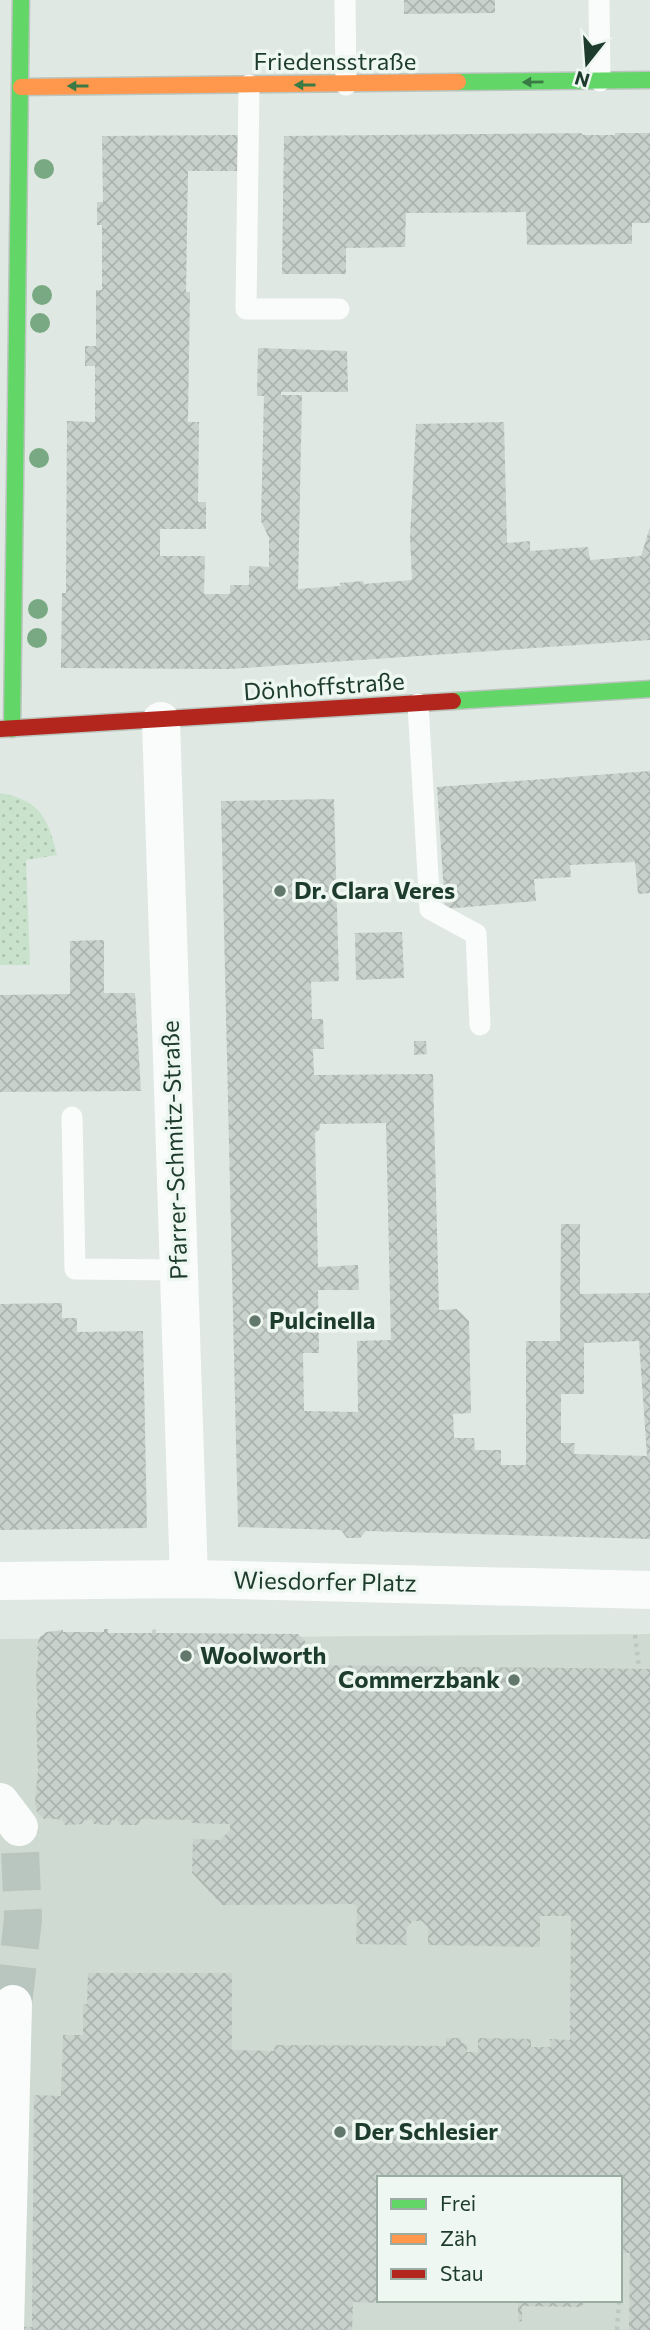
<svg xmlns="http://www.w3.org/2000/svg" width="650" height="2330" font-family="Commissioner,sans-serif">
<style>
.built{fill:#cedad2;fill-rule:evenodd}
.grass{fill:url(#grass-dots)}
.building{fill:url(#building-cross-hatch);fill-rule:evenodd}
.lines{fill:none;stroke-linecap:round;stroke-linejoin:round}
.street-tunnel{stroke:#b9c6bf;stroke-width:38;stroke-dasharray:38 19;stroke-linecap:butt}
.fast-casing{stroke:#bac5be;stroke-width:19}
.slow-casing{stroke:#bac5be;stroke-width:19}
.jam-casing{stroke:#bac5be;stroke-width:19}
.path{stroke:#bec8c3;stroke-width:4.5;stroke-dasharray:3.5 5;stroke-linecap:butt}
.lane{stroke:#fafcfb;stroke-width:21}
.street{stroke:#fafcfb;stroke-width:38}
.fast{stroke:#63d668;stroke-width:16}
.slow{stroke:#ff974d;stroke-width:16}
.jam{stroke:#b3261e;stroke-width:16}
.tree{fill:#79a983}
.oneway{fill:#3a7a45}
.poi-dot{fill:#62786d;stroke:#eef7f1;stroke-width:2.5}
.labels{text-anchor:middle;stroke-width:7;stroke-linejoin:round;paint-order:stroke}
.street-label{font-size:24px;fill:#1e3c2e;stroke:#eef7f1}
.poi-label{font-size:24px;font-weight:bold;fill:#1e3c2e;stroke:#eef7f1;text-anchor:start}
</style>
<defs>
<pattern id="grass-dots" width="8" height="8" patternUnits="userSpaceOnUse" patternTransform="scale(1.75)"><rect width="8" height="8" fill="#c8e2cb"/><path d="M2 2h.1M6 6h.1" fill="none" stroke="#abc3af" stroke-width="1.8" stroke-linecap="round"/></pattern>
<pattern id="building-cross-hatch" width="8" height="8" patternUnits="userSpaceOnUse" patternTransform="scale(1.75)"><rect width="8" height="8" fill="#c9d1cc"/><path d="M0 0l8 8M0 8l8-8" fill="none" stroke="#acb4b0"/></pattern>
</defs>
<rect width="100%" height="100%" fill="#e0e8e3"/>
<path class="built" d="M 650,1634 L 650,2330 L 0,2330 L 0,1639 ZM 379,2178 L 620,2178 L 620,2300 L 379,2300 Z"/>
<path class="grass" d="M 0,793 C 40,800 48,818 57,855 L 26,860 L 30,965 L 0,965 Z"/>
<g class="building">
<path d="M 404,0 L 495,0 L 495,13 L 404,14 Z"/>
<path d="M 581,133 L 583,135 L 615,135 L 615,133 L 650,133 L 650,223 L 632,223 L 632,244 L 527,245 L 526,212 L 406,213 L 405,247 L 346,248 L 346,274 L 282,274 L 284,136 Z"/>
<path d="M 238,135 L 237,171 L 188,171 L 186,292 L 190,292 L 188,422 L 199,422 L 198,502 L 206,502 L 206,529 L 160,529 L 160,556 L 205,556 L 204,594 L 230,594 L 230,585 L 249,585 L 249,566 L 269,567 L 269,538 L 261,521 L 264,396 L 257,396 L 258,348 L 347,351 L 348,392 L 281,392 L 281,395 L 302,395 L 298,589 L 341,586 L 340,583 L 363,581 L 364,584 L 412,580 L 410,537 L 416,424 L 504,422 L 507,543 L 530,541 L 530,551 L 588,547 L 590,560 L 641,556 L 650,527 L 650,640 L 229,669 L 61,668 L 62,593 L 66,593 L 67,421 L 95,422 L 95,366 L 85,366 L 85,346 L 96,346 L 96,290 L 102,290 L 102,225 L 97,225 L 97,202 L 103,202 L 102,136 Z"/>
<path d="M 650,771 L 650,893 L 638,894 L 635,862 L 570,865 L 571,877 L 534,879 L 536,901 L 445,909 L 437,787 Z"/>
<path d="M 334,799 L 339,981 L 311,982 L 312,1019 L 323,1019 L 324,1049 L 313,1049 L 314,1075 L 433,1074 L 439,1310 L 457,1309 L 469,1321 L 471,1413 L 453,1414 L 454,1438 L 474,1438 L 475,1450 L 501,1450 L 501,1465 L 526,1465 L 526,1341 L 560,1341 L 561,1224 L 580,1224 L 580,1294 L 650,1293 L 650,1539 L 366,1531 L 360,1538 L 347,1538 L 341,1530 L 238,1527 L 221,801 ZM 386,1123 L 391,1340 L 357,1341 L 358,1412 L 304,1411 L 303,1353 L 319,1353 L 318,1290 L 359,1290 L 358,1265 L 318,1267 L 315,1133 L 320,1129 L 320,1124 ZM 639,1341 L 647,1456 L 574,1454 L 575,1443 L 561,1443 L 561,1394 L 584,1394 L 584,1343 Z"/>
<path d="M 402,932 L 404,978 L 356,980 L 355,933 Z"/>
<path d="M 104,940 L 104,993 L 135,993 L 141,1091 L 0,1092 L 0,995 L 70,994 L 70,941 Z"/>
<path d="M 414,1041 L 426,1041 L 427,1054 L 414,1055 Z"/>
<path d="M 62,1303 L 62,1318 L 77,1318 L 77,1332 L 143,1331 L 147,1528 L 0,1530 L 0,1304 Z"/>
<path d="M 104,1629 L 108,1629 L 108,1633 L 152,1633 L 152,1630 L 156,1629 L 156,1633 L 298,1634 L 305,1641 L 305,1665 L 650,1669 L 650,2330 L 629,2330 L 630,2253 L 620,2253 L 620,2178 L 379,2178 L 379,2303 L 353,2302 L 352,2330 L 12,2330 L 12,2326 L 32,2327 L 34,2095 L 61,2096 L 63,2035 L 83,2035 L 83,2004 L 87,2004 L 88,1973 L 232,1973 L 232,2050 L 274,2051 L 275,2045 L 446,2046 L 446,2038 L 461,2038 L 461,2043 L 467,2044 L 467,2052 L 478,2052 L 478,2038 L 531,2039 L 531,2047 L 551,2047 L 550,2039 L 570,2040 L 571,1916 L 540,1916 L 540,1947 L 428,1945 L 428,1927 L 422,1921 L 413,1921 L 406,1928 L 407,1945 L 356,1944 L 357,1906 L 352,1904 L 222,1905 L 192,1873 L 193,1839 L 220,1840 L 230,1830 L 230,1824 L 191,1823 L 191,1820 L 141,1819 L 138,1825 L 121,1825 L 117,1819 L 114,1821 L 112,1819 L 110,1825 L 94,1824 L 91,1819 L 86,1821 L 85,1819 L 82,1824 L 65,1825 L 61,1819 L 58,1821 L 58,1819 L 44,1819 L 37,1812 L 35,1803 L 38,1770 L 36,1711 L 38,1708 L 36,1677 L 39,1649 L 37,1649 L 39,1638 L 46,1632 L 63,1630 L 63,1632 L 104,1632 Z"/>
<path d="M 412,2300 L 584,2300 L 582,2307 L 522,2306 L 522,2321 L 518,2322 L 518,2303 L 412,2303 Z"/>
</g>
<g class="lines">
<path class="street-tunnel" d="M 13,2004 L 23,1919 L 19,1827"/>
<defs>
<g id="fast">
<path d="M 458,82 L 650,80"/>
<path d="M 453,701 L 650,689"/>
<path d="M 12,729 L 21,0"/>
</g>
<path id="slow" d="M 21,87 L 458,82"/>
<path id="jam" d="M 0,729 L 453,701"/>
</defs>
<use href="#fast" class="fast-casing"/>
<use href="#slow" class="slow-casing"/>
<use href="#jam" class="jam-casing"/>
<g class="path">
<path d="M 635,1635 L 639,1669"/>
<path d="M 620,2273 L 621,2253"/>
<path d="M 617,2330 L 619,2300"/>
</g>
<g class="lane">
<path d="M 345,0 L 346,85"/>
<path d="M 599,0 L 600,81"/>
<path d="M 249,85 L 246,309 L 339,309"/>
<path d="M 418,704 L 430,909 L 476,934 L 480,1025"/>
<path d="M 72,1117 L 75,1269 L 179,1270"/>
</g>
<g class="street">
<path d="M 161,721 L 189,1579"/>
<path d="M 0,1581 L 189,1579 L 650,1590"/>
<path d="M 0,1802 L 19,1827"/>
<path d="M 5,2330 L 13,2004"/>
</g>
<use href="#fast" class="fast"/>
<use href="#slow" class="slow"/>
<use href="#jam" class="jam"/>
</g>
<g class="tree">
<circle cx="44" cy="169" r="10"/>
<circle cx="42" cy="295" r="10"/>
<circle cx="40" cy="323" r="10"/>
<circle cx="39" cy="458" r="10"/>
<circle cx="38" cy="609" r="10"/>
<circle cx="37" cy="638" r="10"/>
</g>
<defs><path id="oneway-solid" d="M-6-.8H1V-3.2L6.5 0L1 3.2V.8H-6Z" transform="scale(1.75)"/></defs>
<g class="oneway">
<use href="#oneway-solid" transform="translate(533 82) rotate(179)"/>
<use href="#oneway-solid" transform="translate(305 85) rotate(180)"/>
<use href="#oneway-solid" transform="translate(78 86) rotate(180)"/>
</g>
<g class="poi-dot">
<circle cx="280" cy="891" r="7"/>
<circle cx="255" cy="1321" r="7"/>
<circle cx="186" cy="1656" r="7"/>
<circle cx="514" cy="1680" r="7"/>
<circle cx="340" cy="2132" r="7"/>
</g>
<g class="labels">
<g class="street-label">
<text x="335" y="70">Friedensstraße</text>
<text transform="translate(324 687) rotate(-4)" y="8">Dönhoffstraße</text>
<text transform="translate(175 1150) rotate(-92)" y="8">Pfarrer-Schmitz-Straße</text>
<text transform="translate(325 1582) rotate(1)" y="8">Wiesdorfer Platz</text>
</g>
<g class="poi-label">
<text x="294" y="899">Dr. Clara Veres</text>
<text x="269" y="1329">Pulcinella</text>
<text x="200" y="1664">Woolworth</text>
<text x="500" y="1688" text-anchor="end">Commerzbank</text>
<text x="354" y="2140">Der Schlesier</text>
</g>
</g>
<rect x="377" y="2176" width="245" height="126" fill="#eef7f1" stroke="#9baca3" stroke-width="2"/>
<rect x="391" y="2199" width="35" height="10" fill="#63d668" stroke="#9baca3" stroke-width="2"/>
<text x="440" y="2211" font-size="21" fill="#1e3c2e">Frei</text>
<rect x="391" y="2234" width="35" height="10" fill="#ff974d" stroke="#9baca3" stroke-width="2"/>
<text x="440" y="2246" font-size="21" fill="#1e3c2e">Zäh</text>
<rect x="391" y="2269" width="35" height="10" fill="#b3261e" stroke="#9baca3" stroke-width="2"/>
<text x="440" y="2281" font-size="21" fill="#1e3c2e">Stau</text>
<g transform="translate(587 63) rotate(197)" stroke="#eef7f1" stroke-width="5" paint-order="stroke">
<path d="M0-5L12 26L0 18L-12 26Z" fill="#1e3c2e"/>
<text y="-10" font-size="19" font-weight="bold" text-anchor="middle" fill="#1e3c2e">N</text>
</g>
</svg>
